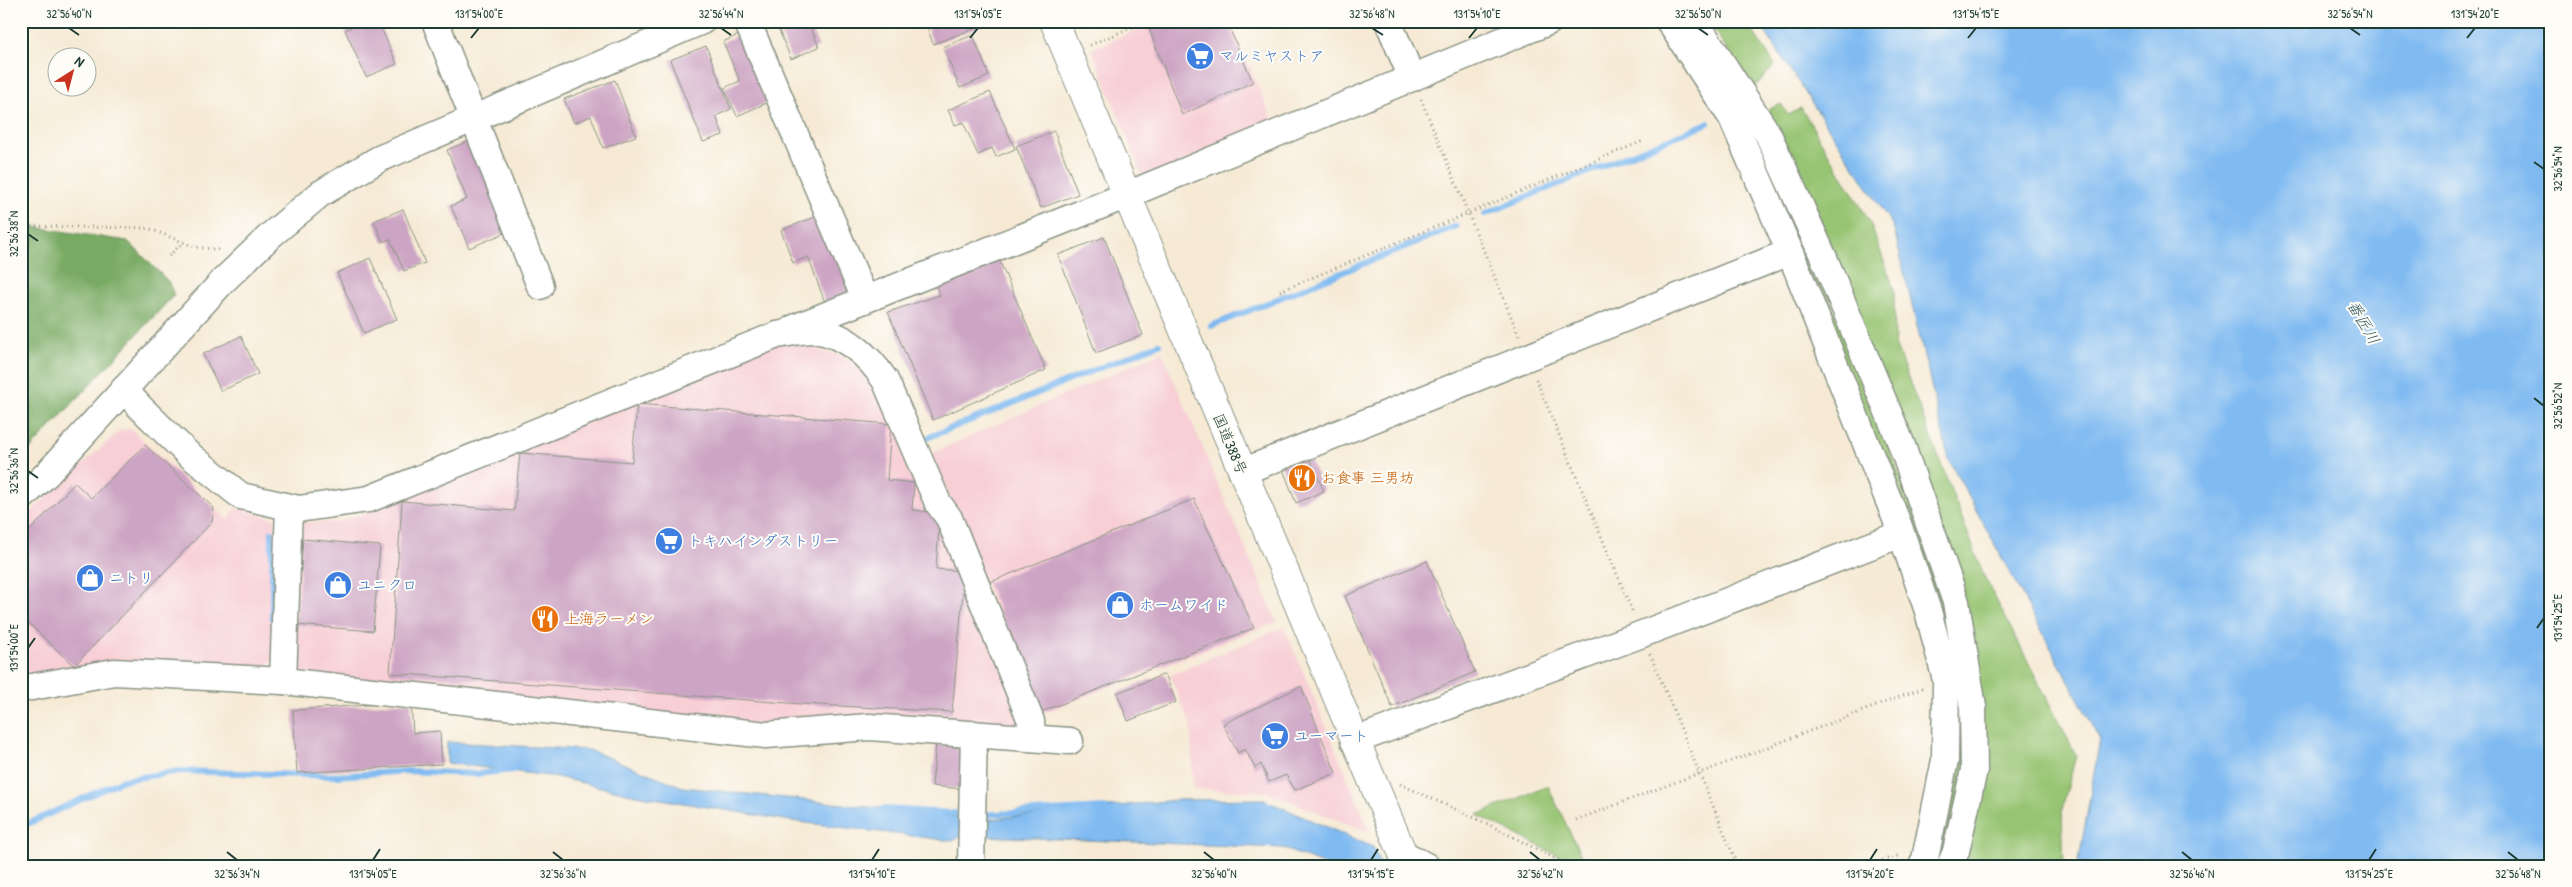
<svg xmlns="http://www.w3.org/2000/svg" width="2572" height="887" font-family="'Patrick Hand','Klee One',sans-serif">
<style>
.built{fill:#f7cfd5}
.green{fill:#97c472;stroke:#5b8053}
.forest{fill:#79aa64;stroke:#4c744c}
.water{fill:#7fbaf1;stroke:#4f7c92}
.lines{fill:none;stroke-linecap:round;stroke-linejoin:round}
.stream{stroke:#7fbaf1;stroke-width:6}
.building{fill:#cda5c4}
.minor-casing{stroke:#8a9484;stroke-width:29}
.highway-casing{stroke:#8a9484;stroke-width:30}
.path{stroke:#8a9484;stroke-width:3;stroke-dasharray:1 4;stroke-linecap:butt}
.minor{stroke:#fff;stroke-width:26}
.highway{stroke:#fff;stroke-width:28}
.ticks{fill:none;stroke:#1f3d34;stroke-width:2}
.labels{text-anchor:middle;stroke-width:4;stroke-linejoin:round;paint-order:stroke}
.shop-label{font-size:15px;fill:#366cbe;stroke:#fdfcf7;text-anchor:start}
.street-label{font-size:15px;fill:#1f3d34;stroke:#fdfcf7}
.food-label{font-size:15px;fill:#c56008;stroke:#fdfcf7;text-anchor:start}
.water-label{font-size:16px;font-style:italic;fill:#375c63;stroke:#fdfcf7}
.neatline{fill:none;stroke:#1f3d34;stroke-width:2}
.ticks-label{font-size:12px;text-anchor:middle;fill:#1f3d34}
</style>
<rect width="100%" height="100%" fill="#fdfcf7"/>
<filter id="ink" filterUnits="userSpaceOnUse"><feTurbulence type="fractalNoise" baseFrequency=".02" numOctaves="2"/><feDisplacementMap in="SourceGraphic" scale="10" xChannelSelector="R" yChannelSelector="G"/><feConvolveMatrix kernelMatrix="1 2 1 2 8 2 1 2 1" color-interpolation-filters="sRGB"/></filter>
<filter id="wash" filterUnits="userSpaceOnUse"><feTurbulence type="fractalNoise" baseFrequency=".0096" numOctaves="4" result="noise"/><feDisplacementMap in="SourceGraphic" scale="20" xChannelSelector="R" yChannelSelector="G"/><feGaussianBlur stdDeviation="1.12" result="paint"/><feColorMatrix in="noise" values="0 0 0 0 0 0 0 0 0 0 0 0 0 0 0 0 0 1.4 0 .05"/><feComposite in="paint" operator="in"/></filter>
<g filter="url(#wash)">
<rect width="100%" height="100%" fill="#f6ead5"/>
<g class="built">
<path d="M 1157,21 L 1230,21 L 1274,124 L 1143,178 L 1092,49 Z"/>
<path d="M 781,340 L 839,355 L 871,377 L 938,509 L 1021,717 L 1010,731 L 784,728 L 291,671 L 299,522 L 338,522 L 375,509 Z"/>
<path d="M 1162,352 L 1277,622 L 1038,715 L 932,453 Z"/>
<path d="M 131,429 L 229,521 L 235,508 L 276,519 L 278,655 L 261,671 L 21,680 L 21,521 L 119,431 Z"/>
<path d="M 1284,627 L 1371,833 L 1267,792 L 1193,789 L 1191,726 L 1170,675 Z"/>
</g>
<g class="green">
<path d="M 1708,21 L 1746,21 L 1775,65 L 1753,89 Z"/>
<path d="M 1781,104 L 1788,115 L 1801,108 L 1869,220 L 1894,289 L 1895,344 L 1985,578 L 2076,755 L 2062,810 L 2064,866 L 1960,866 L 1965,611 L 1763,112 Z"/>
<path d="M 1765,137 L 1952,607 L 1969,767 L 1944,866 L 1925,866 L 1952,686 L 1752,148 Z"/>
<path d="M 1548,786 L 1586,866 L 1579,866 L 1477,815 Z"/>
</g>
<path class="forest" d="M 21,225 L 128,241 L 168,281 L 174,295 L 21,459 Z"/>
<g class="water">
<path d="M 1758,21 L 2551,21 L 2551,866 L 2078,866 L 2100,739 L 1949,460 L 1893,226 Z"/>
<path d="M 447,742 L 589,750 L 683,787 L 954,816 L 962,820 L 963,835 L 953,841 L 791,821 L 636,795 L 557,777 L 447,763 Z"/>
<path d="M 1262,799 L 1373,847 L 1381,866 L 1328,866 L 1282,848 L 984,836 L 983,820 L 1176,800 Z"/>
</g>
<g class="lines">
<g class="stream">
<path d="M 1485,214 L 1708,123"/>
<path d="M 1211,326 L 1456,226"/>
<path d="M 927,438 L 1159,344"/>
<path d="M 272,532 L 272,618"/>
<path d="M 883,809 L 968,814"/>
<path d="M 978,815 L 1105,808"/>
<path d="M 21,827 L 123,780 L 180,771 L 336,776 L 408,771 L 475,774 L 513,770"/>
</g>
</g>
<g id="blocks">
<g class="building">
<path d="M 364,21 L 378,21 L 397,64 L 366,77 L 345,30 Z"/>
<path d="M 775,21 L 808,21 L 819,47 L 791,59 Z"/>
<path d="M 925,21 L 985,21 L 987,24 L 933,44 Z"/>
<path d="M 1167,21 L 1226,21 L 1253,82 L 1182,115 L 1149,29 Z"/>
<path d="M 747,31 L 778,98 L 737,116 L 724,88 L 740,81 L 723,42 Z"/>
<path d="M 973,35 L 989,76 L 960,88 L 943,47 Z"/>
<path d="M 706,46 L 731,109 L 716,116 L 723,135 L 703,142 L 670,60 Z"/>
<path d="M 615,80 L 636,136 L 603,148 L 591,116 L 574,123 L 564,99 Z"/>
<path d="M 990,92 L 1015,149 L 996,157 L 992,148 L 978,155 L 963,122 L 955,125 L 948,110 Z"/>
<path d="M 1054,131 L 1078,194 L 1041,208 L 1016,146 Z"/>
<path d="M 476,138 L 514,229 L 469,248 L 451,206 L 467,199 L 447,150 Z"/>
<path d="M 403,209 L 425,263 L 404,271 L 390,239 L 383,242 L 374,221 Z"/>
<path d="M 826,213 L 858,293 L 826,305 L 808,257 L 793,263 L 781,230 Z"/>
<path d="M 1104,237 L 1143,335 L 1096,353 L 1058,255 Z"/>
<path d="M 997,255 L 1046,370 L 933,420 L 888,312 L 940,295 L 935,284 Z"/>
<path d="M 370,258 L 397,319 L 364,333 L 337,273 Z"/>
<path d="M 241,336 L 258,374 L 221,391 L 203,354 Z"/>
<path d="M 637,404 L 891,424 L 887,480 L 914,483 L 912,510 L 940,513 L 936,569 L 965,571 L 952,712 L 801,704 L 390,673 L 402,501 L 514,511 L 520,453 L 632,462 Z"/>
<path d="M 145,445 L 214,508 L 212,522 L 74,666 L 21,616 L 21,540 L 75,483 L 91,498 Z"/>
<path d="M 1307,453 L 1324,491 L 1296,503 L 1281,464 Z"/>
<path d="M 1194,499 L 1254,628 L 1041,712 L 988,583 Z"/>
<path d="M 303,539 L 380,546 L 373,631 L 296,625 Z"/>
<path d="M 1427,561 L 1475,672 L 1392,707 L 1345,596 Z"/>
<path d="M 1165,674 L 1176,702 L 1128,721 L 1117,693 Z"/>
<path d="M 1301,686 L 1336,773 L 1295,790 L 1286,775 L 1269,782 L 1261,764 L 1255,768 L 1245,749 L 1238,753 L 1223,724 Z"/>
<path d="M 411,702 L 413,733 L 440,731 L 442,764 L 297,773 L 293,710 Z"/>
<path d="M 936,744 L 968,748 L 964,789 L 932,786 Z"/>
</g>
</g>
</g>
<g filter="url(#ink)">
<use href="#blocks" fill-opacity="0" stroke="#8a9484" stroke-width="1"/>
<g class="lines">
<defs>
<g id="minor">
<path d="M 435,21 L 540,286"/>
<path d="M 747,21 L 865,299"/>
<path d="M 1388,21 L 1412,78"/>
<path d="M 1669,21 L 1732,118 L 1790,252 L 1898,524 L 1928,611 L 1946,680 L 1945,760 L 1925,859 L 1922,866"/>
<path d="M 1695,21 L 1768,134 L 1824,258 L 1901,443 L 1956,602 L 1973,707 L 1974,770 L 1956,851 L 1950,866"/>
<path d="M 794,328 L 1110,202 L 1550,21"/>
<path d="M 124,389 L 139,406 L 187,453 L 241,496 L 298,509 L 369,499 L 777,335 C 789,333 801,330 813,330 C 844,333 869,356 885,380 L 938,503 L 949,518 L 1031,721 L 1032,738"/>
<path d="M 1242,472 L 1790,252"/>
<path d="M 21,498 L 47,474 L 223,281 L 271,235 L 320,194 L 379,159 L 702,21"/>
<path d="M 283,681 L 289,507"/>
<path d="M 21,689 L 114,672 L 283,681 L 766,735 L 869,727 L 1070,741"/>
<path d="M 1354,741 L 1637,636 L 1901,534"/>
<path d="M 1402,853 L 1426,866"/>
<path d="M 971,866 L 974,734"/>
</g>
<path id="highway" d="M 1054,21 L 1408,866"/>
</defs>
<use href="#minor" class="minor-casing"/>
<use href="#highway" class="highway-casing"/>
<g class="path">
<path d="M 1090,45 L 1147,21"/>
<path d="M 1421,99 L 1519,336"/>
<path d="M 21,226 L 148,228 L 195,247 L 222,250"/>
<path d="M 169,256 L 183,242"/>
<path d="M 1280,291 L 1643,141"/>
<path d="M 1536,379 L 1633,613"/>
<path d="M 1650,654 L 1738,866"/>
<path d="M 1400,784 L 1490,825 L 1569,866"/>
<path d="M 1576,820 L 1923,688"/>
<path d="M 1863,866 L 1901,855"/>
</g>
<use href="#minor" class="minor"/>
<use href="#highway" class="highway"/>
</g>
</g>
<path class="ticks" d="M 69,28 L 79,35M 721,28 L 731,35M 1372,28 L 1383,35M 1698,28 L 1708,35M 2350,28 L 2360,35M 471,38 L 479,28M 970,38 L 978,28M 1469,38 L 1477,28M 1968,38 L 1976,28M 2467,38 L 2475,28M 2534,162 L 2544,169M 28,234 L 38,241M 2534,398 L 2544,406M 28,471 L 38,478M 2537,628 L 2544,618M 28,648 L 35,638M 227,852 L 237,860M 553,852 L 563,860M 1204,852 L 1214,860M 1530,852 L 1540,860M 2182,852 L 2192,860M 2508,852 L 2518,860M 373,860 L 380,849M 872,860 L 879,849M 1371,860 L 1378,849M 1870,860 L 1877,849M 2369,860 L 2376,849"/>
<defs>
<symbol id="supermarket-disc" viewBox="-11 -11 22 22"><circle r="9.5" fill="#3f7fe0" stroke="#fdfcf7"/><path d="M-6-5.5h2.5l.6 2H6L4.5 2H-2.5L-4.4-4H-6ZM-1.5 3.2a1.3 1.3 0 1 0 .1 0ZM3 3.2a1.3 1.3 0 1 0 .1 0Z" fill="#fff"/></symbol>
<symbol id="restaurant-disc" viewBox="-11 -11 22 22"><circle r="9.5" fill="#e8710a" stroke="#fdfcf7"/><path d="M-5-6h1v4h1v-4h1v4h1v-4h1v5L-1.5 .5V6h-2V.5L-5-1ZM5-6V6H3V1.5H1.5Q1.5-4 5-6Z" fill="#fff"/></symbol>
<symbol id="shop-disc" viewBox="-11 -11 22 22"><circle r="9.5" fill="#3f7fe0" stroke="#fdfcf7"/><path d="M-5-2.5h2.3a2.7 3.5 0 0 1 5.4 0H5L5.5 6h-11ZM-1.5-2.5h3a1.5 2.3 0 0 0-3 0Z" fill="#fff"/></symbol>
</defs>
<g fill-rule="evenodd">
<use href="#supermarket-disc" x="1184" y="40" width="32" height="32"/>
<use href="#restaurant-disc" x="1286" y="462" width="32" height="32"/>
<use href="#supermarket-disc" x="653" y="525" width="32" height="32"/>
<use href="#shop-disc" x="74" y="562" width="32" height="32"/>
<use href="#shop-disc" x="322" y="569" width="32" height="32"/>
<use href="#shop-disc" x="1104" y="589" width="32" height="32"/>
<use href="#restaurant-disc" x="529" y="603" width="32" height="32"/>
<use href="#supermarket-disc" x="1259" y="720" width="32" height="32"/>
</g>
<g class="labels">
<g class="shop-label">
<text x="1219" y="61">マルミヤストア</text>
<text x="688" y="546">トキハインダストリー</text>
<text x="109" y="583">ニトリ</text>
<text x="357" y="590">ユニクロ</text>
<text x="1139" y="610">ホームワイド</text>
<text x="1294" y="741">ユーマート</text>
</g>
<g class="street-label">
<text transform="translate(1230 444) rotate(67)" y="5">国道388号</text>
</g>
<g class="food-label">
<text x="1321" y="483">お食事 三男坊</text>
<text x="564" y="624">上海ラーメン</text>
</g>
<g class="water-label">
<text transform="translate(2364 322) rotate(60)" y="6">番匠川</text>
</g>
</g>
<rect width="2572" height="887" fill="none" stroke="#fdfcf7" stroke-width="55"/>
<g transform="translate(72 72) rotate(36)"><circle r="24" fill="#fdfcf7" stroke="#a4b0a9"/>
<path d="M0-4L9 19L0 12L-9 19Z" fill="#c8321e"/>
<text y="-8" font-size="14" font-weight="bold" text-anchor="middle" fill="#1f3d34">N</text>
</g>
<rect x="28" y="28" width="2516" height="832" class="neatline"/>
<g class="ticks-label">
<text x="69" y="18">32°56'40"N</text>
<text x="479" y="18">131°54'00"E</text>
<text x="721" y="18">32°56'44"N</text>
<text x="978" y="18">131°54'05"E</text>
<text x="1372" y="18">32°56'48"N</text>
<text x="1477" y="18">131°54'10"E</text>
<text x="1698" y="18">32°56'50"N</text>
<text x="1976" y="18">131°54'15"E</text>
<text x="2350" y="18">32°56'54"N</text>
<text x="2475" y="18">131°54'20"E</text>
<text transform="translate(2558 169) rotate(-90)" y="4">32°56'54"N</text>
<text transform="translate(14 234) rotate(-90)" y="4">32°56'38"N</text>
<text transform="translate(2558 406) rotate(-90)" y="4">32°56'52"N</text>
<text transform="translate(14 471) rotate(-90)" y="4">32°56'36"N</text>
<text transform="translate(2558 618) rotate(-90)" y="4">131°54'25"E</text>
<text transform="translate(14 648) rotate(-90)" y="4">131°54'00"E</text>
<text x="237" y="878">32°56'34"N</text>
<text x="373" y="878">131°54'05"E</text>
<text x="563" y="878">32°56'36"N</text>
<text x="872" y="878">131°54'10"E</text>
<text x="1214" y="878">32°56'40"N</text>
<text x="1371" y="878">131°54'15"E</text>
<text x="1540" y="878">32°56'42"N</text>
<text x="1870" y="878">131°54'20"E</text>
<text x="2192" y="878">32°56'46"N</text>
<text x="2369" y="878">131°54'25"E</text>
<text x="2518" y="878">32°56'48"N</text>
</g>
</svg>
